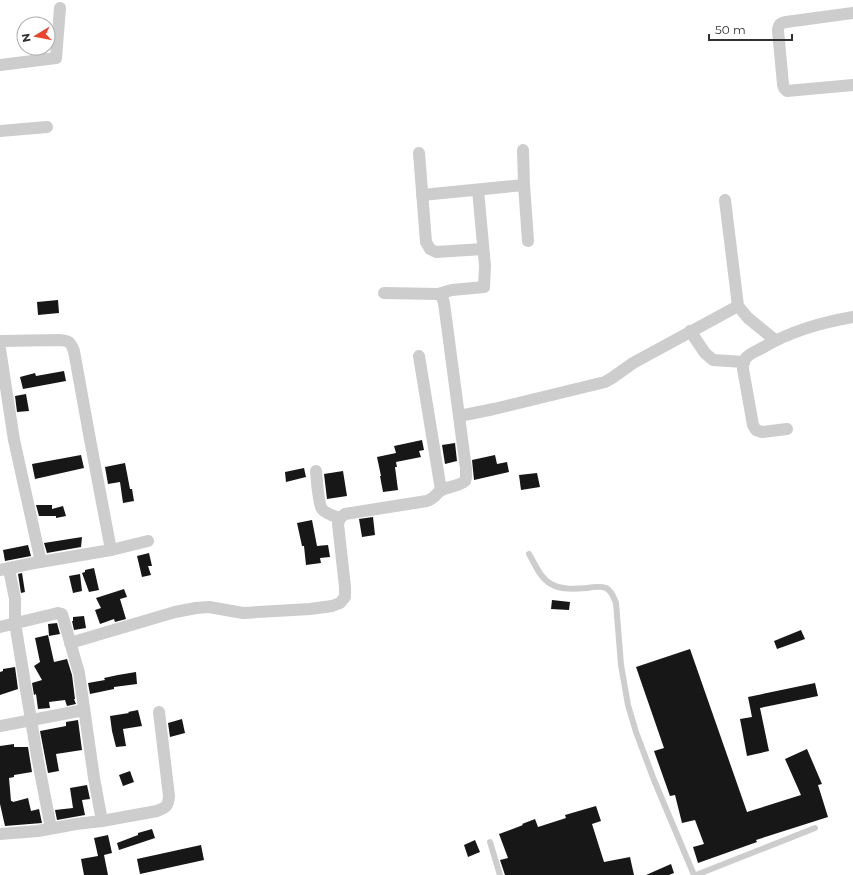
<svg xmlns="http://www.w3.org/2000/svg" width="853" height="875" font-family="Montserrat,sans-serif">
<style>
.building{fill:#171717}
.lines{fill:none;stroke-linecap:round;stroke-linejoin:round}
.service{stroke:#cdcdcd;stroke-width:6}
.minor{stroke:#cdcdcd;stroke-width:12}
</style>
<rect width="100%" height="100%" fill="#fff"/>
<g class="building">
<path d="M 58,300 L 59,313 L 38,315 L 37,302 Z"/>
<path d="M 64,371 L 66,381 L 23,389 L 20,377 L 35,373 L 36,376 Z"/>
<path d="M 26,394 L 29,411 L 17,412 L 15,396 Z"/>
<path d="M 422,440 L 424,450 L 419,451 L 421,457 L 396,462 L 397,467 L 395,467 L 398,490 L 383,492 L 380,476 L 381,476 L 377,457 L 396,453 L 394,446 Z"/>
<path d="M 455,443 L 457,461 L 445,464 L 442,445 Z"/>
<path d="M 81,455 L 84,468 L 35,479 L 32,464 Z"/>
<path d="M 495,455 L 497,464 L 507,462 L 509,472 L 474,480 L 472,460 Z"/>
<path d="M 125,463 L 130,489 L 132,489 L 134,501 L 123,503 L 120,482 L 108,484 L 105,467 Z"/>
<path d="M 304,468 L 306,477 L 286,482 L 285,472 Z"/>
<path d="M 343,471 L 347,496 L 327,499 L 324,474 Z"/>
<path d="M 537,473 L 540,487 L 521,490 L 519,475 Z"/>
<path d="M 36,505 L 52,505 L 52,509 L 63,506 L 66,516 L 56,518 L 56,516 L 39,516 Z"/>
<path d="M 373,517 L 375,535 L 362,537 L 359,519 Z"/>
<path d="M 312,520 L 317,546 L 328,545 L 330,557 L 320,558 L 321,563 L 306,565 L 304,546 L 302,546 L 297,523 Z"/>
<path d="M 82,537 L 81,547 L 47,553 L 44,543 Z"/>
<path d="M 28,545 L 31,556 L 5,561 L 3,550 Z"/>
<path d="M 149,553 L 152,566 L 148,566 L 151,575 L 142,577 L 137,556 Z"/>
<path d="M 94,568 L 99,590 L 89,592 L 82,573 L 85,572 L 85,570 Z"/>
<path d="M 22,573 L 25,592 L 21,593 L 18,574 Z"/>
<path d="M 80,574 L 82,591 L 73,593 L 69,576 Z"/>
<path d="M 124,589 L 127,597 L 120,599 L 126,619 L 115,622 L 114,619 L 100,624 L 95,610 L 101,608 L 96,598 Z"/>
<path d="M 552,600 L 570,602 L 569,610 L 551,609 Z"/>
<path d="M 84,616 L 86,628 L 74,630 L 72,621 L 73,621 L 73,617 Z"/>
<path d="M 57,623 L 60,634 L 49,636 L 48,624 Z"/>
<path d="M 801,630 L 805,639 L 777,649 L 774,641 Z"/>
<path d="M 48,635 L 54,662 L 67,659 L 72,675 L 75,699 L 74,699 L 76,704 L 67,706 L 65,700 L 49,702 L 50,708 L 38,709 L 36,694 L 34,695 L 32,683 L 42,680 L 34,666 L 40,662 L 35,638 Z"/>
<path d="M 690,649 L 747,812 L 801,795 L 785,759 L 807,749 L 822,784 L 818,785 L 828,817 L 756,840 L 757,842 L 698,863 L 693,847 L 704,844 L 695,820 L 682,823 L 675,795 L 670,796 L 654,751 L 664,748 L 636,667 Z"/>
<path d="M 15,667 L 18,689 L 0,695 L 0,672 L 3,671 L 3,669 Z"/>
<path d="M 136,672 L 137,684 L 114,687 L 114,689 L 90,694 L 88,683 L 105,680 L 104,678 L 118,675 Z"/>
<path d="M 815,683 L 818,696 L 760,708 L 769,751 L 747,756 L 740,719 L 752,717 L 748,697 Z"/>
<path d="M 138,710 L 142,726 L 123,729 L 126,746 L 116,747 L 112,731 L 110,716 L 129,713 L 128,712 Z"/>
<path d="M 182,719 L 185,733 L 170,737 L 168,723 Z"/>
<path d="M 78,720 L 82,750 L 56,754 L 59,771 L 48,773 L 40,731 L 66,726 L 66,722 Z"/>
<path d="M 14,744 L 14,747 L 28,747 L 32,772 L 14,775 L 14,777 L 9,778 L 11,801 L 12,801 L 13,802 L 28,798 L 31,811 L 39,809 L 42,823 L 5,826 L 0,804 L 0,746 Z"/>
<path d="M 130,771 L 134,782 L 123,786 L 119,775 Z"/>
<path d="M 87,785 L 90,799 L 82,800 L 85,815 L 57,820 L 55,810 L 73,808 L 70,788 Z"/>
<path d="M 596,806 L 601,821 L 592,824 L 604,862 L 630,857 L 634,875 L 505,875 L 500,860 L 508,858 L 499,834 L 523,825 L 522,824 L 535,819 L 538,827 L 566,818 L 565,815 Z"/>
<path d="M 152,829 L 155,838 L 119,850 L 117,843 L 138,835 L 138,833 Z"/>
<path d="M 108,835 L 112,853 L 104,855 L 108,875 L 84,875 L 81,859 L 98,856 L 94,838 Z"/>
<path d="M 475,840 L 480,852 L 468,857 L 464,845 Z"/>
<path d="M 201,845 L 204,860 L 140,874 L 137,859 Z"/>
<path d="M 671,864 L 674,873 L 669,875 L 646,875 Z"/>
</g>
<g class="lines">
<g class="service">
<path d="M 529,554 C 535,564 540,578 551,584 C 562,590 575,589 587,588 C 593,587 601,586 606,588 C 612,591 614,598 616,603 L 621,665 L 628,705 L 636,732 L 654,780 L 694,875"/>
<path d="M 490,842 L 500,875"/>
<path d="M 696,875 L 815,828"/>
</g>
<g class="minor">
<path d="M 853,13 L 786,22 C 780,23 778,25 778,31 L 783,84 L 784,88 L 787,91 L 853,85"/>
<path d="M 0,65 L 56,58 L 60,8"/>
<path d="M 0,131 L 47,127"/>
<path d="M 523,150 L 524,185 L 528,241"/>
<path d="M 419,153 L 426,242 L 430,249 L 436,252 L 483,249"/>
<path d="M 422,195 L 524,185"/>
<path d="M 725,200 L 738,306 L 748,318 L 775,340"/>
<path d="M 438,294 L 452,290 L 484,287 L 485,266 L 478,190"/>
<path d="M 690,331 L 705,353 L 713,360 L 744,362"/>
<path d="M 0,341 L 59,340 C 69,341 70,341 74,351 L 89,434 L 111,550"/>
<path d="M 0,349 L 14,440 L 41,562"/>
<path d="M 419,356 L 441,490"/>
<path d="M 459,416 L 494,409 L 605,382 L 612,378 L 633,363 L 738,306"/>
<path d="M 787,429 L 762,432 L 756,430 L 753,425 L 743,369 C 743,365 743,361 746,358 C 750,353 757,351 762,348 C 791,331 820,323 853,317"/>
<path d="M 316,471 C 317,480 318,503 322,509 C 326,514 334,516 340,518"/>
<path d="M 9,569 L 15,599 L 15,623 L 37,756 L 51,828"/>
<path d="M 0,570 L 34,563 L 111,550 L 148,541"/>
<path d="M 0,627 L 58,613 L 62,614 L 79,673 L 94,778 L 102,821"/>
<path d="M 70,643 L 175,612 L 196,608 L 209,607 L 243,613 L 310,609 L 332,606 L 340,603 L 345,597 L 345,587 L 338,524 L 340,518 L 345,514 L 427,501 C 435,498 435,495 440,491 C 448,486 458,487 465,481 L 466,477 L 466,469 L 444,303 L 442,297 L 438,294 L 384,293"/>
<path d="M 0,726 L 84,710"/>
<path d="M 0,834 L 38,831 L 76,824 L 102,821 L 157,811 C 167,807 168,806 169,796 L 159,712"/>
</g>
</g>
<g transform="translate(36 36) rotate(260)"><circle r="19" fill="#ffffff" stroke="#acacac"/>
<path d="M0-3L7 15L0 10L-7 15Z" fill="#ef422a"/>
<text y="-6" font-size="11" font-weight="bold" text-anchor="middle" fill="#303030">N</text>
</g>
<path d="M709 34v6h83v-6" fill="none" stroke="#303030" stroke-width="2"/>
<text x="715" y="34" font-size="12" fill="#303030" stroke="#ffffff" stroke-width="3" paint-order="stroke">50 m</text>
</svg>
